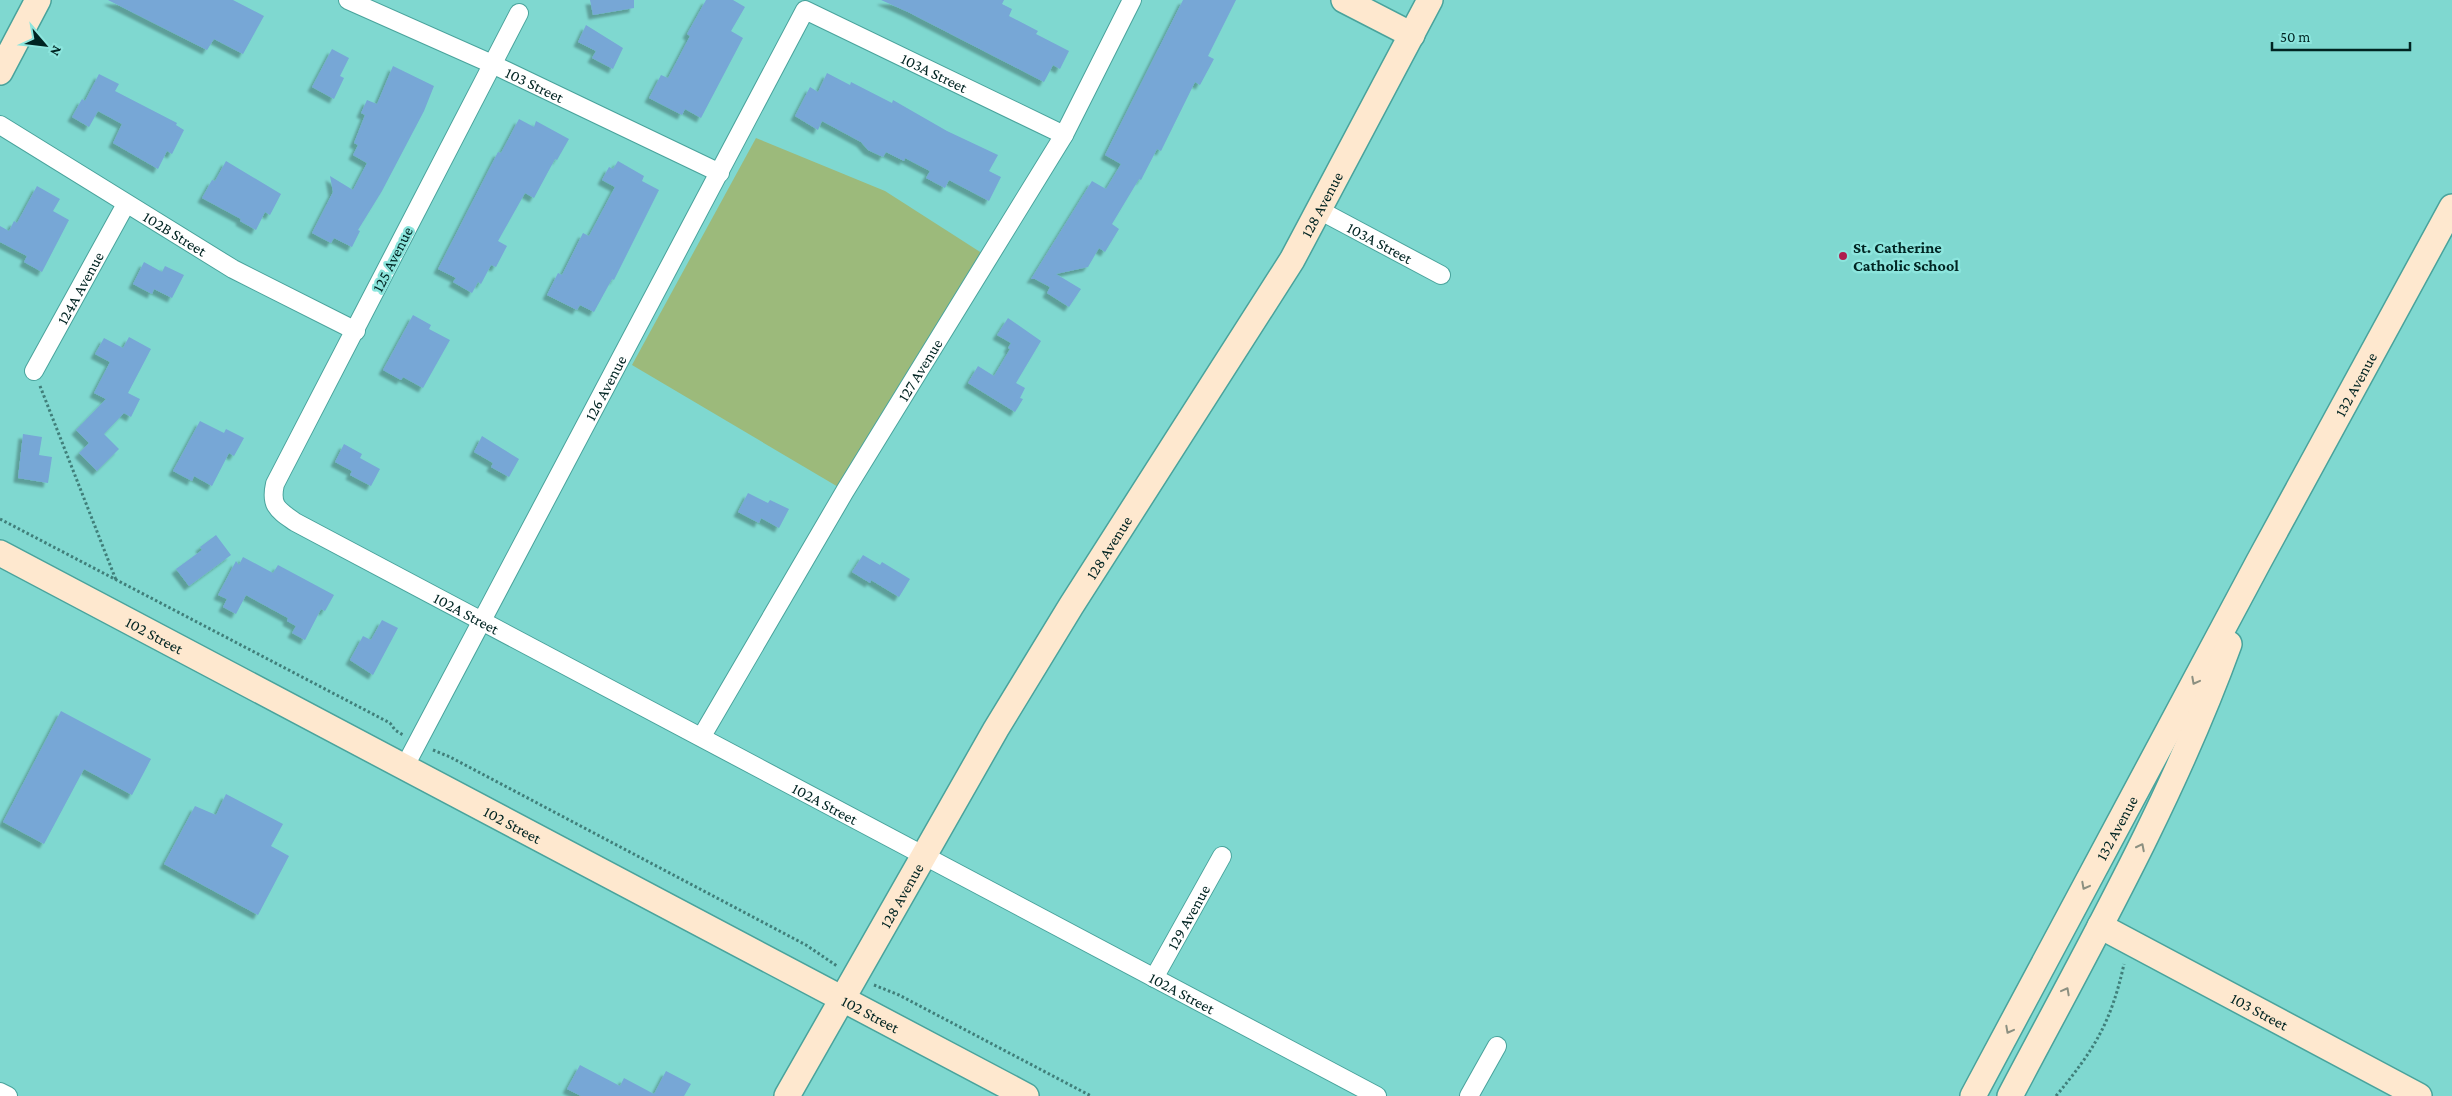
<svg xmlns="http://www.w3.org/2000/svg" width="2452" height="1096" font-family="'Crimson Pro',serif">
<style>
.green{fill:#9cba7b}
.building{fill:#77a7d6;filter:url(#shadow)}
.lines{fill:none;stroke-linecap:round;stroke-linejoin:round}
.street-casing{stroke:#49a39c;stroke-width:20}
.secondary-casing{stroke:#49a39c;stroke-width:28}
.path{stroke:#407f7a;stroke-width:3;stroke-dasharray:2.5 2.5;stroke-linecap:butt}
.street{stroke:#fff;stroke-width:18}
.secondary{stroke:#fee8cf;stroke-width:25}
.oneway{stroke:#8c9081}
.poi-dot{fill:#af1d4d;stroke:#8ce5dd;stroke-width:2}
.labels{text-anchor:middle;stroke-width:5;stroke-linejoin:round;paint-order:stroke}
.street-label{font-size:16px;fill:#002422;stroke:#8ce5dd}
.poi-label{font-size:16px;font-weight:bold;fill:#002422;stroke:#8ce5dd;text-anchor:start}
</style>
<defs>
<filter id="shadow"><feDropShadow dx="-4.5" dy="4.5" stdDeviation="1" flood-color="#0004"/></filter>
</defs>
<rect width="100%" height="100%" fill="#7fd8d0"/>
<path class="green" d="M 756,138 L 885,191 L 988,257 L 845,491 L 632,365 Z"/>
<g class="building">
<path d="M 108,0 L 233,0 L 264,16 L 243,54 L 214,39 L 207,50 Z"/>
<path d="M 590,0 L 634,0 L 634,8 L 593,15 Z"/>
<path d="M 706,0 L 733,0 L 745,7 L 731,31 L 743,38 L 701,118 L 685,109 L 682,115 L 649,98 L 661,75 L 668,78 L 690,36 L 687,34 Z"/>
<path d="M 881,0 L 1004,0 L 1002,4 L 1012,9 L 1009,16 L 1038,31 L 1036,34 L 1069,51 L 1060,69 L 1053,65 L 1044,82 L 908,12 Z"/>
<path d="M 1183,0 L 1236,0 L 1208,56 L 1214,59 L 1200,85 L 1195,82 L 1161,151 L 1157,149 L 1141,180 L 1139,179 L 1112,224 L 1119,229 L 1105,252 L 1099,248 L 1088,267 L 1056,274 L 1081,289 L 1069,307 L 1047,293 L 1050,287 L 1035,279 L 1031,279 L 1092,181 L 1106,189 L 1121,164 L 1105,155 Z"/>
<path d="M 586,25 L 623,48 L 613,69 L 592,58 L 596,51 L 578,42 Z"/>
<path d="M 332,49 L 349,58 L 340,76 L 344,78 L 334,99 L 312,87 Z"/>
<path d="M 393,66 L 434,86 L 424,111 L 382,191 L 358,230 L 360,231 L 352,247 L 334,238 L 331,243 L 312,233 L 333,192 L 330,176 L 353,190 L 367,163 L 353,155 L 358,145 L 354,143 L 365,115 L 361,113 L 367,100 L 377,104 Z"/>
<path d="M 827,73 L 850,85 L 851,82 L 892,103 L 893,100 L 947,131 L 998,155 L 989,171 L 1001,177 L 989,201 L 949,180 L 945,188 L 926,178 L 930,171 L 905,158 L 904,161 L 886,152 L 883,157 L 868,150 L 861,142 L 822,121 L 818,130 L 795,116 L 810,87 L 818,92 Z"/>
<path d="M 99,74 L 119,84 L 115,91 L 177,123 L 176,125 L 184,130 L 172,154 L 167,151 L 158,169 L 113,143 L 122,124 L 98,111 L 89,127 L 72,117 L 82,99 L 85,101 Z"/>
<path d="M 519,119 L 534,127 L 536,121 L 569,139 L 557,160 L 555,159 L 534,198 L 525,193 L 498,241 L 507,246 L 496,267 L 491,265 L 481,284 L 478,282 L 472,293 L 453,282 L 456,278 L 438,269 L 498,152 L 501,153 Z"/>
<path d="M 226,161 L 281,194 L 270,215 L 265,212 L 256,230 L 240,221 L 241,219 L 202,198 L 212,180 L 215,181 Z"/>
<path d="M 618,161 L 644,176 L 642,181 L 659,190 L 614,280 L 612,279 L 594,312 L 580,305 L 577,310 L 547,295 L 558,273 L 562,275 L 583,233 L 589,236 L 615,187 L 602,180 L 609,167 L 613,169 Z"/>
<path d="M 37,186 L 60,199 L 53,211 L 69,220 L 42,272 L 24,262 L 27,256 L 0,242 L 0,226 L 9,231 L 14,221 L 17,223 Z"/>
<path d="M 144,262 L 162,272 L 165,266 L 184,275 L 172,298 L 154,289 L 152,294 L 133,284 Z"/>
<path d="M 413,315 L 431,325 L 429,329 L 450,340 L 423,388 L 403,377 L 401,380 L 383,370 Z"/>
<path d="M 1008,318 L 1041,341 L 1016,383 L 1025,388 L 1020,398 L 1023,399 L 1015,412 L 968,383 L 978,366 L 994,376 L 1010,349 L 1008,348 L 1011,343 L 997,335 Z"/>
<path d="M 129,337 L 151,349 L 128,393 L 140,399 L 131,417 L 124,413 L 104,434 L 119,449 L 97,471 L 79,453 L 89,443 L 76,430 L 106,399 L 94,393 L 110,362 L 95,354 L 104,338 L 123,348 Z"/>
<path d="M 200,421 L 224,433 L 226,429 L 244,438 L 234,456 L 229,453 L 212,486 L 194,476 L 192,481 L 173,471 Z"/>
<path d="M 23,434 L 42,437 L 39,455 L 52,457 L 48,483 L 18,478 Z"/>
<path d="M 482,436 L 519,459 L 509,477 L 491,467 L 493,463 L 474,452 Z"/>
<path d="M 344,444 L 362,454 L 360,458 L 380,469 L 371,486 L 350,475 L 352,471 L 335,462 Z"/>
<path d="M 748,493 L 768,503 L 770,500 L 789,509 L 779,528 L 761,518 L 759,523 L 738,512 Z"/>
<path d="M 216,535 L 231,555 L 189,586 L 176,569 L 202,550 L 200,547 Z"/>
<path d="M 863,555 L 880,565 L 882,562 L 910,579 L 899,597 L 871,580 L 870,583 L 852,572 Z"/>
<path d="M 243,557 L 273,573 L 278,565 L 334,595 L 325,611 L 321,609 L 305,640 L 292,633 L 296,626 L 287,621 L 288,618 L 246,595 L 236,614 L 223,607 L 227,599 L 218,595 L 236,561 L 239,565 Z"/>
<path d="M 382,620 L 398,628 L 373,675 L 350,660 L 363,636 L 371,640 Z"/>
<path d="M 61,711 L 151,759 L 132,795 L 84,769 L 44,844 L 3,822 Z"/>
<path d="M 226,794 L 283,824 L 271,846 L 289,856 L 258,915 L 164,864 L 195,806 L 216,815 Z"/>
<path d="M 580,1065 L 620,1086 L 624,1078 L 654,1094 L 666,1071 L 691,1084 L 684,1096 L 581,1096 L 567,1089 Z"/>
</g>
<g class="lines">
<defs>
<g id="street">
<path id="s1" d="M 348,0 L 492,64 L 720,173"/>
<path id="s2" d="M 519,13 L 275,484 C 270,506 278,510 295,522 L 1377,1096"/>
<path id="s3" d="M 0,125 L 233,269 L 356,331"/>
<path id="s4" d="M 1319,210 L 1441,275"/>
<path id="s5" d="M 34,371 L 126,204"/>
<path id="s6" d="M 702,736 L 845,491 L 1064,135 L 1132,0"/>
<path id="s7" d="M 405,766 L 805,10 L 1064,135"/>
<path id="s8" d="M 1154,978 L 1222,856"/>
<path d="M 0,1092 L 8,1096"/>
<path d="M 1469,1096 L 1497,1046"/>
</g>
<g id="secondary">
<path d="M 1344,0 L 1412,35"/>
<path d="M 0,72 L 38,0"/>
<path id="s9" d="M 0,553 L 1026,1096"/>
<path id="s10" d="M 2100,926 L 2419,1096"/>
<path id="s11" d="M 787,1096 L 996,729 L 1071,606 L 1292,260 L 1430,0"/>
<path id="s12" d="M 1973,1096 L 2259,561 L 2452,207"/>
<path d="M 2010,1096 C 2088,948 2172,801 2229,644"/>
</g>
</defs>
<use href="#street" class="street-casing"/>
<use href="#secondary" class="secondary-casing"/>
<g class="path">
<path d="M 40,386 L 116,580"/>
<path d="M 0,519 L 390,723 L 395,730 L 403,735"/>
<path d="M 433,750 L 450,757 L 806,945 L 837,966"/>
<path d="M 874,985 L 899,995 L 1091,1096"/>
<path d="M 2056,1096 C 2094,1050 2111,1023 2124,964"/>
</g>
<use href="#street" class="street"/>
<use href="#secondary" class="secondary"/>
</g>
<defs><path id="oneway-chevron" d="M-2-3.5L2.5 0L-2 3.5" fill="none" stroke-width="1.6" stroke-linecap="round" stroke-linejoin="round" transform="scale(1.25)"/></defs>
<g class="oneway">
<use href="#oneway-chevron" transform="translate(2195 681) rotate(118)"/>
<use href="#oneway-chevron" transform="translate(2141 847) rotate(-63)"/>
<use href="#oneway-chevron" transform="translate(2085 886) rotate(118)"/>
<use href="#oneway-chevron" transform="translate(2066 991) rotate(-62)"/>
<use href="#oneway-chevron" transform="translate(2009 1030) rotate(118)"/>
</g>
<circle class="poi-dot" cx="1843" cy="256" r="5"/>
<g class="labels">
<g class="street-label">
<text dy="6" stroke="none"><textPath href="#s7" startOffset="999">103A Street</textPath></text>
<text dy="6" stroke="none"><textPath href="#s1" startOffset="205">103 Street</textPath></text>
<text dy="6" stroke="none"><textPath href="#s11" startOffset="1040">128 Avenue</textPath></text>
<text dy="6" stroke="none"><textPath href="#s3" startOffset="206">102B Street</textPath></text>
<text dy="6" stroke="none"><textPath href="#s4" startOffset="69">103A Street</textPath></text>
<text transform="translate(392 259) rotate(-63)" y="6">125 Avenue</text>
<text dy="6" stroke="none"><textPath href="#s5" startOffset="95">124A Avenue</textPath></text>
<text dy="6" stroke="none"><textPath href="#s6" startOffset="426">127 Avenue</textPath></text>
<text dy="6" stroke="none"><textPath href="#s12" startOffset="808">132 Avenue</textPath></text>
<text dy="6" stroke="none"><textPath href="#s7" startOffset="428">126 Avenue</textPath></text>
<text dy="6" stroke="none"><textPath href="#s11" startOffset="636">128 Avenue</textPath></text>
<text dy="6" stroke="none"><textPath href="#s2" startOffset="772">102A Street</textPath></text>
<text dy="6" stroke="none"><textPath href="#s9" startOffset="175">102 Street</textPath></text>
<text dy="6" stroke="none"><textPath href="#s2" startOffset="1178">102A Street</textPath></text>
<text dy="6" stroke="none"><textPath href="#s9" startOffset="580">102 Street</textPath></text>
<text dy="6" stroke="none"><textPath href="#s12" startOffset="304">132 Avenue</textPath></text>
<text dy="6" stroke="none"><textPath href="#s11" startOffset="231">128 Avenue</textPath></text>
<text dy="6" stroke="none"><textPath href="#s8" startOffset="70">129 Avenue</textPath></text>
<text dy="6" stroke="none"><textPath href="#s2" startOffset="1582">102A Street</textPath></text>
<text dy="6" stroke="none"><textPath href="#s10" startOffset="181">103 Street</textPath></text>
<text dy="6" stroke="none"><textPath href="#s9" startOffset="985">102 Street</textPath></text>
</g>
<g class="poi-label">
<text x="1853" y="253">St. Catherine<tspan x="1853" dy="18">Catholic School</tspan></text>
</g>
</g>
<g transform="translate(45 45) rotate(118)" stroke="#8ce5dd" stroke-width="4" paint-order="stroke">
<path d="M0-4L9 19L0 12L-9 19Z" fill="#002422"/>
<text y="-8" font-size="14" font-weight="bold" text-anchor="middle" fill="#002422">N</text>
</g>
<path d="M2272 42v8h138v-8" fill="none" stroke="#002422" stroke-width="2.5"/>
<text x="2280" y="42" font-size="15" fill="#002422" stroke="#8ce5dd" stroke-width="4" paint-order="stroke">50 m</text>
</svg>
